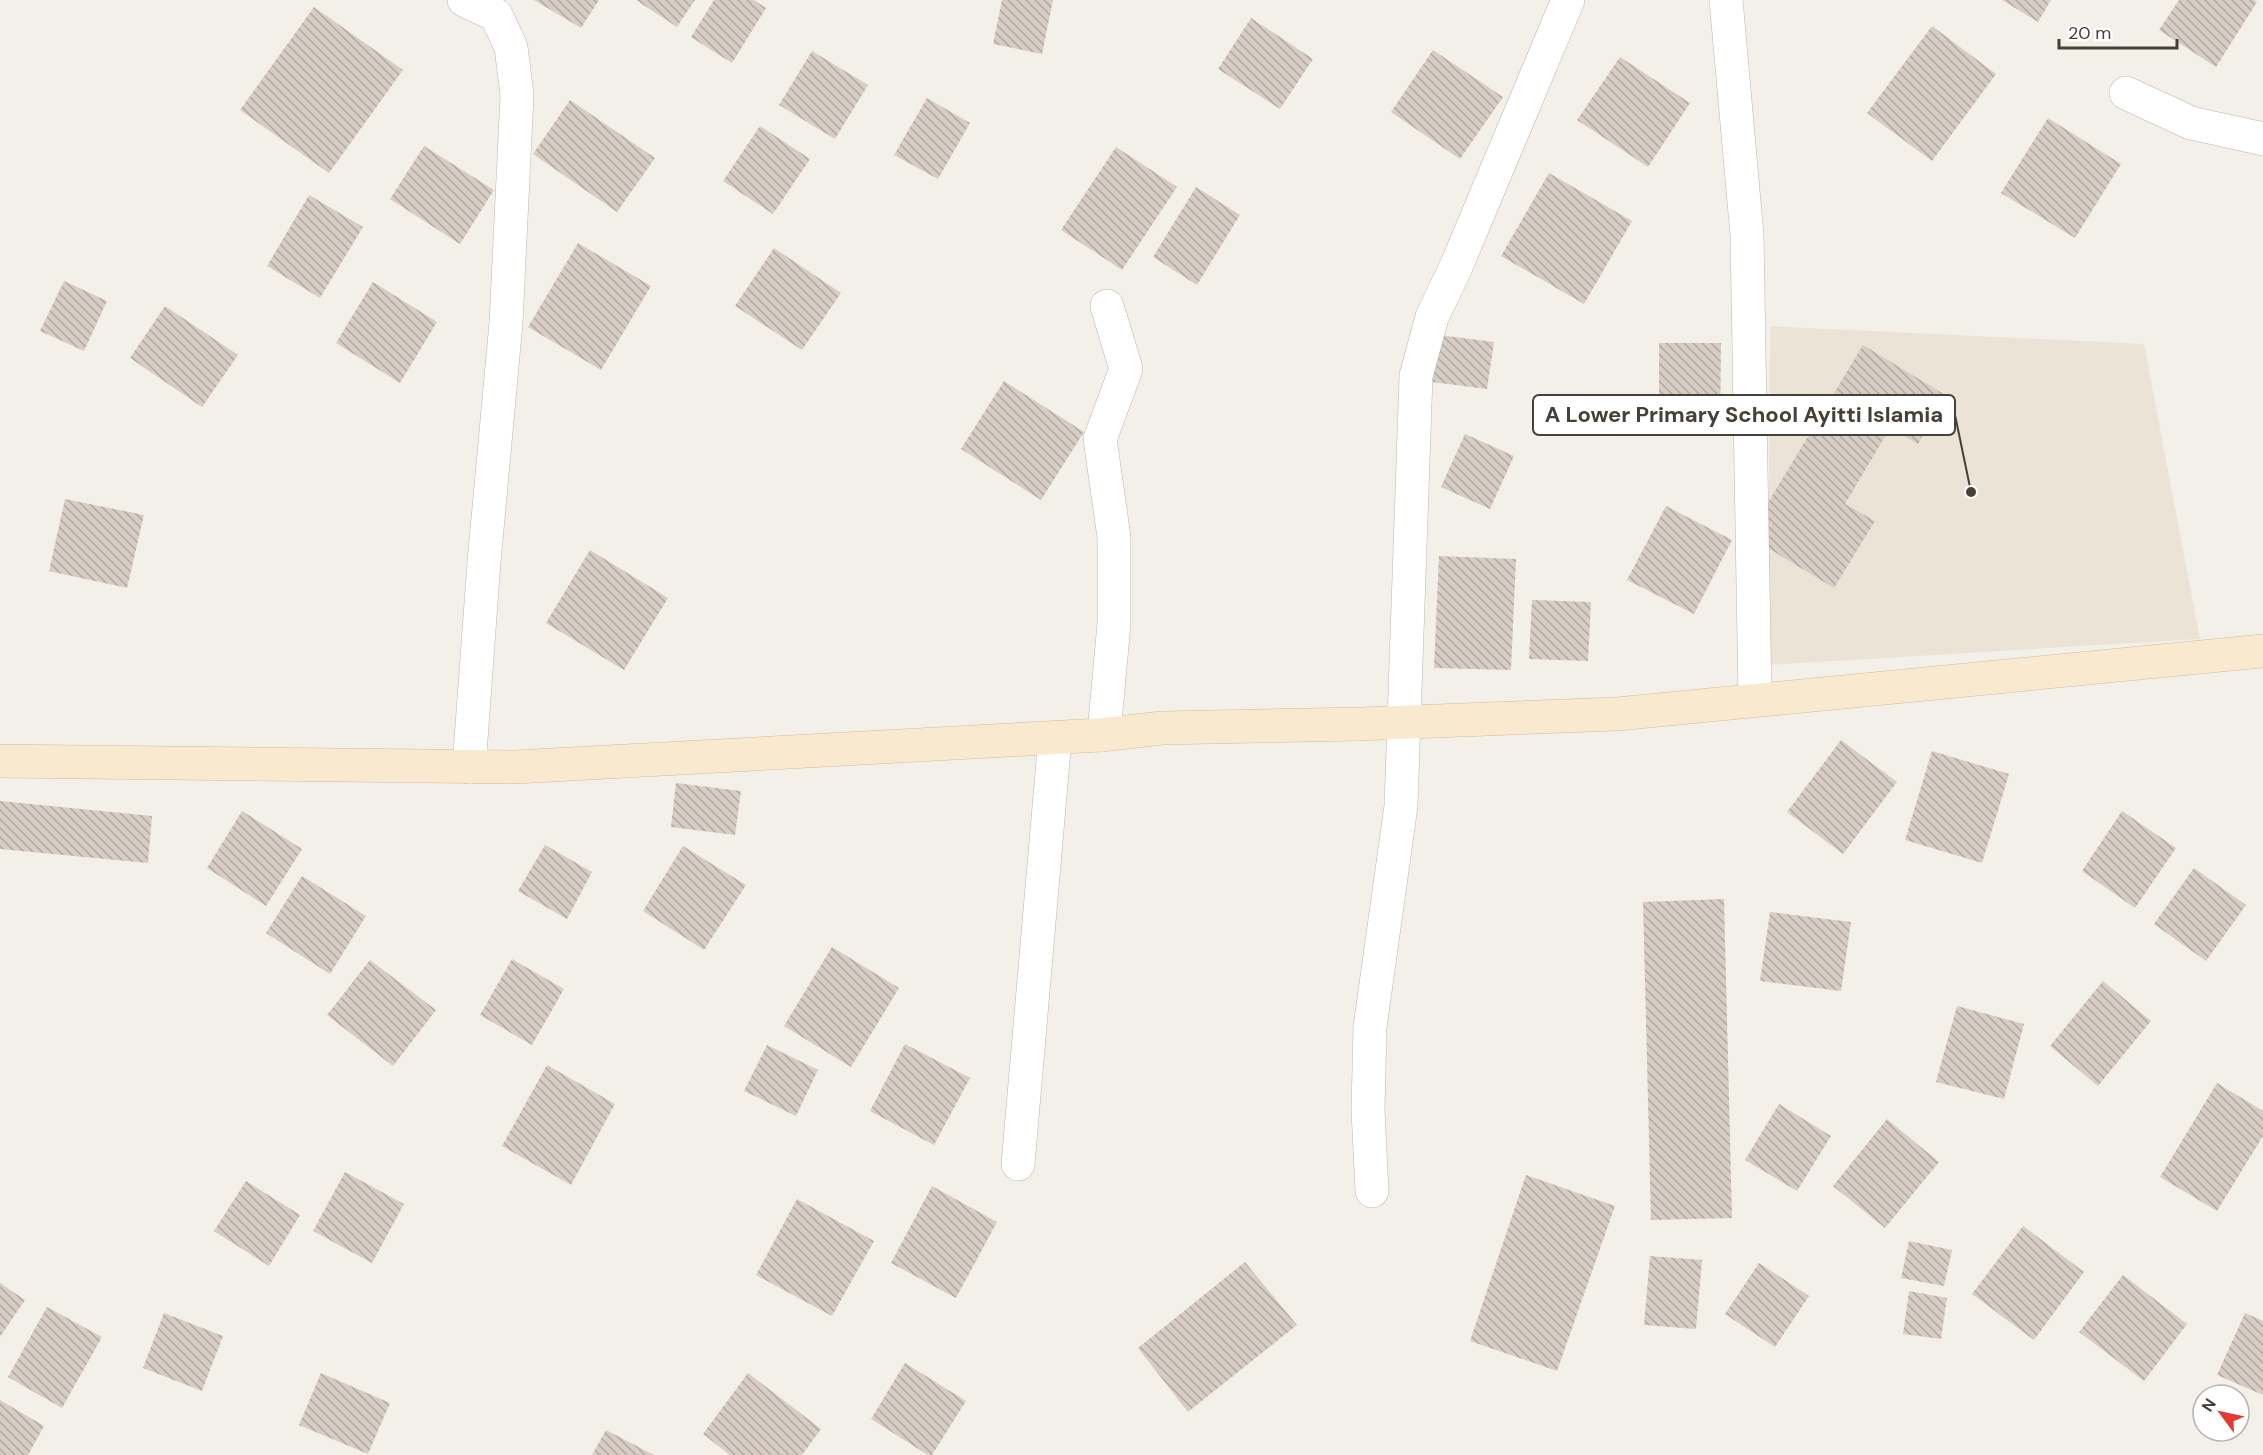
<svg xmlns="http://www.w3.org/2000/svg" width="2263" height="1455" font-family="'DM Sans',sans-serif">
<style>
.education{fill:#ebe3d6}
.building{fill:url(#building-back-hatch)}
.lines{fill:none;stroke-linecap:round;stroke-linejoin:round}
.street-casing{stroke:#beb6ae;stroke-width:34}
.secondary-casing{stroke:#cebd9f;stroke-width:34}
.street{stroke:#fff;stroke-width:33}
.secondary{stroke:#f9eacf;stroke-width:33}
.leader{fill:none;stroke:#464039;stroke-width:2}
.callout-dot{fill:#464039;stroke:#fff;stroke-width:2}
.callout{fill:#fff;stroke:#464039;stroke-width:2}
.callout-label{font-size:22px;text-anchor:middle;font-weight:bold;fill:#464039}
</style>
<defs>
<pattern id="building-back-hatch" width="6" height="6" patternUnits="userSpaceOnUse" patternTransform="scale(1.5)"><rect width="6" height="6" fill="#d7cdc4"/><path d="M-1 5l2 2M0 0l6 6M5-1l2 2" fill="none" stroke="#b0a8a0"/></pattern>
</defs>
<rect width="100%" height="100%" fill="#f3f0ea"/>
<path class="education" d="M 1770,326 L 2144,344 L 2200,639 L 1768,665 Z"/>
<g class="building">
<path d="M 534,0 L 599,0 L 581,28 Z"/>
<path d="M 636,0 L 695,0 L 677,27 Z"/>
<path d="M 714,0 L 754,0 L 766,8 L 732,63 L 691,37 Z"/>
<path d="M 1002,0 L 1053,0 L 1042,54 L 993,44 Z"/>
<path d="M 2002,0 L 2051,0 L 2038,22 Z"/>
<path d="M 2179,0 L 2254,0 L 2257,2 L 2216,67 L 2159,30 Z"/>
<path d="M 314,7 L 403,70 L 329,173 L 240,110 Z"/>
<path d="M 1251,18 L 1313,59 L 1280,109 L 1218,69 Z"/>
<path d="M 1932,26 L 1996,74 L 1932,161 L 1867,113 Z"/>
<path d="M 1433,50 L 1503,97 L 1460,159 L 1391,112 Z"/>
<path d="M 812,51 L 868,85 L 835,139 L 779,105 Z"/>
<path d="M 1620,57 L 1690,103 L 1648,167 L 1577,120 Z"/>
<path d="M 927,98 L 970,123 L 938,179 L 894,155 Z"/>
<path d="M 570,100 L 655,158 L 617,212 L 533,154 Z"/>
<path d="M 2048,118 L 2121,164 L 2075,238 L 2001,193 Z"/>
<path d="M 760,126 L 810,159 L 773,214 L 723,181 Z"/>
<path d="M 424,146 L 494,190 L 460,244 L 390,199 Z"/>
<path d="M 1116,147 L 1177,187 L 1122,270 L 1061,230 Z"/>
<path d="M 1549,173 L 1632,221 L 1584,304 L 1501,256 Z"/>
<path d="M 1196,187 L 1240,215 L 1197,285 L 1153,257 Z"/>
<path d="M 309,195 L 363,227 L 320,298 L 267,266 Z"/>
<path d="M 578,243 L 651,286 L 601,370 L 528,327 Z"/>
<path d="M 774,248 L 841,293 L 802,350 L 735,306 Z"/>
<path d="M 64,281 L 107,301 L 84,351 L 40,331 Z"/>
<path d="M 373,282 L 437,322 L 400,383 L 336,343 Z"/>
<path d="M 165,306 L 238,355 L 202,407 L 130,358 Z"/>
<path d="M 1439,335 L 1494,342 L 1487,389 L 1432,382 Z"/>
<path d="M 1659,343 L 1721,343 L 1720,435 L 1659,435 Z"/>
<path d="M 1863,345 L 1947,396 L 1918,444 L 1890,428 L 1845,504 L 1875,521 L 1834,588 L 1748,536 Z"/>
<path d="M 1004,381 L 1084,432 L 1041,500 L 961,449 Z"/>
<path d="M 1465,434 L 1514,456 L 1490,509 L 1441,487 Z"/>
<path d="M 65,499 L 144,515 L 127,588 L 49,571 Z"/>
<path d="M 1666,506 L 1732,540 L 1694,614 L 1627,580 Z"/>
<path d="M 590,550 L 668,598 L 624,670 L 546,623 Z"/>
<path d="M 1439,556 L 1516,559 L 1511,670 L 1434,668 Z"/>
<path d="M 1532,600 L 1591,602 L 1588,661 L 1529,659 Z"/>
<path d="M 1841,740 L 1897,782 L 1843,854 L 1787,812 Z"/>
<path d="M 1932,751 L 2009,774 L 1982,863 L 1905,840 Z"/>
<path d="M 676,783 L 741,791 L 735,835 L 671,827 Z"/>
<path d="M 0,801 L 152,816 L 148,863 L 0,849 Z"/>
<path d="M 242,811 L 302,849 L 266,906 L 207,868 Z"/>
<path d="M 2122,811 L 2176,848 L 2135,908 L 2082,871 Z"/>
<path d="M 545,845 L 592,872 L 567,919 L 518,891 Z"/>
<path d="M 683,846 L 746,885 L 704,950 L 643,911 Z"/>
<path d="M 2194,868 L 2246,905 L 2206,961 L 2154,924 Z"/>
<path d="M 302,876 L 366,916 L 330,974 L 266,933 Z"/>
<path d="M 1724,899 L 1732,1218 L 1651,1220 L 1643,902 Z"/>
<path d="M 1770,912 L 1851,922 L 1841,991 L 1760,981 Z"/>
<path d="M 832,947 L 899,988 L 851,1067 L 784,1026 Z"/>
<path d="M 512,959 L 564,989 L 532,1045 L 480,1015 Z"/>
<path d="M 370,960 L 436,1010 L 393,1066 L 327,1015 Z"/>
<path d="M 2103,981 L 2151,1021 L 2098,1086 L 2050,1046 Z"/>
<path d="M 1957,1006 L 2024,1024 L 2004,1099 L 1936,1082 Z"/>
<path d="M 905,1044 L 970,1078 L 934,1145 L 870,1111 Z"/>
<path d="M 767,1045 L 818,1070 L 796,1116 L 744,1091 Z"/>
<path d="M 547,1065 L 615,1104 L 571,1185 L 502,1146 Z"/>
<path d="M 2217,1083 L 2263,1111 L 2263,1136 L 2217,1211 L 2160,1177 Z"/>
<path d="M 1779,1104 L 1831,1136 L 1797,1191 L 1745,1160 Z"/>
<path d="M 1887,1119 L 1939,1162 L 1885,1228 L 1833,1186 Z"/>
<path d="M 345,1172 L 404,1204 L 372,1263 L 313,1231 Z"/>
<path d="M 1526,1175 L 1615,1206 L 1557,1371 L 1470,1341 Z"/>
<path d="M 246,1181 L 300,1215 L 269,1266 L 214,1231 Z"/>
<path d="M 932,1186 L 997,1222 L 956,1298 L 891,1263 Z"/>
<path d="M 797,1199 L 874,1241 L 832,1316 L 756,1275 Z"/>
<path d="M 2023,1226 L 2084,1272 L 2034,1340 L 1972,1294 Z"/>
<path d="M 1909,1241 L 1952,1250 L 1944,1286 L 1901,1278 Z"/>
<path d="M 1650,1256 L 1702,1260 L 1696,1329 L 1644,1325 Z"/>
<path d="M 1245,1262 L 1297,1325 L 1188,1412 L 1138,1348 Z"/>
<path d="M 1759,1263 L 1809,1296 L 1775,1347 L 1725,1314 Z"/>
<path d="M 2123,1275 L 2187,1324 L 2144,1381 L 2079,1332 Z"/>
<path d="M 0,1283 L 25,1300 L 0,1337 Z"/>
<path d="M 1909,1291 L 1947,1298 L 1941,1339 L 1903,1334 Z"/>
<path d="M 47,1307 L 102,1337 L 62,1408 L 8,1377 Z"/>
<path d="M 164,1313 L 223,1336 L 202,1391 L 143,1368 Z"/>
<path d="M 2245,1313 L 2263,1321 L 2263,1395 L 2217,1375 Z"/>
<path d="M 905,1363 L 966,1401 L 932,1455 L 928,1455 L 871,1419 Z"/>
<path d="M 321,1373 L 390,1403 L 368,1454 L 299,1425 Z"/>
<path d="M 748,1373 L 821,1429 L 802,1455 L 730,1455 L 703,1434 Z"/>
<path d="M 0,1400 L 44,1426 L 28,1455 L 0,1455 Z"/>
<path d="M 606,1430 L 654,1455 L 592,1455 Z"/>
</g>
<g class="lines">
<defs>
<g id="street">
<path d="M 464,0 L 496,15 L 511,47 L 517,95 L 506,323 L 484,562 L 469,767"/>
<path d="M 1726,0 L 1747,235 L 1755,700"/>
<path d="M 2126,93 L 2191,123 L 2263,139"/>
<path d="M 1101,735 L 1105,722 L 1114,624 L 1114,537 L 1100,439 L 1126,369 L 1107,306"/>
<path d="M 1018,1164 L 1055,738"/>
<path d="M 1372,1191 L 1368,1110 L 1370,1027 L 1401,806 L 1416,376 L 1432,317 L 1455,269 L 1568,0"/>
</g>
<path id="secondary" d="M 0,761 L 515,767 L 1101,735 L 1162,728 L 1359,724 L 1617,714 L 2263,651"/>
</defs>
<use href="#street" class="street-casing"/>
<use href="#secondary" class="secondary-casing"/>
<use href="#street" class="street"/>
<use href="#secondary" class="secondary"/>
</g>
<path class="leader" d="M1971 492L1955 415"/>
<circle class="callout-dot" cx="1971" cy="492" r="6"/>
<rect class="callout" x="1533" y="395" width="422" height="40" rx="6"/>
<g class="callout-label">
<text x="1744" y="422">A Lower Primary School Ayitti Islamia</text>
</g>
<g transform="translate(2221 1413) rotate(303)"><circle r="28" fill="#ffffff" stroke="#b5b3b0" stroke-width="1.5"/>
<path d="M0-4.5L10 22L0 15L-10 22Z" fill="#e33a32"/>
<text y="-9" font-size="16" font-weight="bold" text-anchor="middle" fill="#464039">N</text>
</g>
<path d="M2059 39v9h118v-9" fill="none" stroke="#464039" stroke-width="3"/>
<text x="2068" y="39" font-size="18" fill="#464039" stroke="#ffffff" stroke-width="4.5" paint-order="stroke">20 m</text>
</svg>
